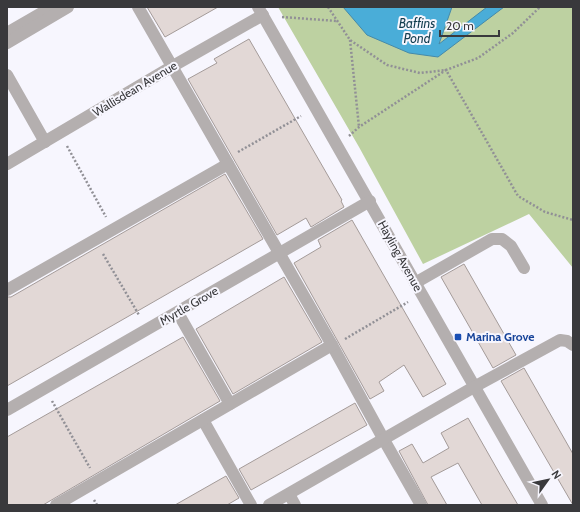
<svg xmlns="http://www.w3.org/2000/svg" width="580" height="512" font-family="Cabin,sans-serif">
<style>
.green{fill:#bdd1a1}
.water{fill:#4aadd8;stroke:#458aa9}
.building{fill:#e2d8d6;stroke:#a49b99}
.lines{fill:none;stroke-linecap:round;stroke-linejoin:round}
.path{stroke:#919096;stroke-width:2.5;stroke-dasharray:2 2;stroke-linecap:butt}
.minor{stroke:#b4afaf;stroke-width:12}
.transit-dot{fill:#1a4fb4;stroke:#f7f6fe;stroke-width:1.5}
.labels{text-anchor:middle;stroke-width:4;stroke-linejoin:round;paint-order:stroke}
.street-label{font-size:12px;fill:#39393c;stroke:#f7f6fe}
.transit-label{font-size:12px;font-weight:bold;fill:#164399;stroke:#f7f6fe;text-anchor:start}
.water-label{font-size:13px;font-style:italic;fill:#123d4f;stroke:#f7f6fe}
</style>
<rect width="100%" height="100%" fill="#f7f6fe"/>
<path class="green" d="M 278,7 L 573,7 L 573,268 L 529,214 L 423,264 L 359,147 Z"/>
<path class="water" d="M 343,7 L 452,7 L 439,44 L 487,7 L 504,7 L 438,57 L 409,53 L 367,35 Z"/>
<g class="building">
<path d="M 147,7 L 218,7 L 165,37 Z"/>
<path d="M 249,39 L 342,200 L 341,201 L 344,207 L 311,227 L 306,218 L 277,235 L 188,79 L 217,63 L 214,59 Z"/>
<path d="M 225,174 L 263,239 L 7,386 L 7,297 L 11,297 Z"/>
<path d="M 352,220 L 446,384 L 423,397 L 404,365 L 379,382 L 384,391 L 370,399 L 294,263 L 321,247 L 318,240 Z"/>
<path d="M 464,264 L 516,355 L 493,368 L 441,277 Z"/>
<path d="M 284,277 L 322,342 L 233,394 L 196,329 Z"/>
<path d="M 183,337 L 220,401 L 43,505 L 7,505 L 7,437 Z"/>
<path d="M 524,368 L 573,454 L 573,505 L 501,381 Z"/>
<path d="M 355,403 L 367,425 L 251,490 L 239,469 Z"/>
<path d="M 468,418 L 501,476 L 518,505 L 482,505 L 458,463 L 431,477 L 447,505 L 428,505 L 399,451 L 412,444 L 423,463 L 449,448 L 441,433 Z"/>
<path d="M 226,476 L 239,498 L 227,505 L 175,505 Z"/>
</g>
<g class="lines">
<g class="path">
<path d="M 328,7 L 350,40 L 387,65 L 420,73 L 446,70 L 478,58 L 513,33 L 540,7"/>
<path d="M 282,17 L 337,21"/>
<path d="M 350,40 L 359,127"/>
<path d="M 349,136 L 359,127 L 446,70 L 518,196 L 545,212 L 573,220"/>
<path d="M 67,146 L 106,217"/>
<path d="M 238,152 L 301,116"/>
<path d="M 103,254 L 139,315"/>
<path d="M 345,339 L 408,302"/>
<path d="M 52,401 L 90,468"/>
<path d="M 94,500 L 97,505"/>
</g>
<g class="minor">
<path d="M 138,7 L 332,345 L 384,440 L 421,505"/>
<path d="M 258,7 L 542,505"/>
<path d="M 7,33 L 52,7"/>
<path d="M 7,43 L 68,7"/>
<path d="M 7,75 L 45,142"/>
<path d="M 7,164 L 173,66 L 263,15"/>
<path d="M 415,283 L 492,239 L 502,239 L 511,246 L 524,268"/>
<path d="M 7,290 L 228,164"/>
<path d="M 178,313 L 230,404"/>
<path d="M 7,410 L 370,201"/>
<path d="M 203,420 L 251,505"/>
<path d="M 289,494 L 295,505"/>
<path d="M 56,505 L 332,345"/>
<path d="M 269,505 L 474,387 L 560,340 L 567,341 L 573,345"/>
</g>
</g>
<rect class="transit-dot" x="454" y="333" width="8" height="8" rx="2"/>
<g class="labels">
<g class="street-label">
<text transform="translate(135 89) rotate(-31)" y="4">Wallisdean Avenue</text>
<text transform="translate(400 256) rotate(61)" y="4">Hayling Avenue</text>
<text transform="translate(189 306) rotate(-30)" y="4">Myrtle Grove</text>
</g>
<g class="transit-label">
<text x="466" y="341">Marina Grove</text>
</g>
<g class="water-label">
<text x="417" y="28">Baffins<tspan x="417" dy="15">Pond</tspan></text>
</g>
</g>
<rect width="580" height="512" fill="none" stroke="#39393c" stroke-width="16"/>
<g transform="translate(548 480) rotate(57)" stroke="#f7f6fe" stroke-width="3" paint-order="stroke">
<path d="M0-3L7 15L0 10L-7 15Z" fill="#39393c"/>
<text y="-6" font-size="11" font-weight="bold" text-anchor="middle" fill="#39393c">N</text>
</g>
<path d="M440 30v6h59v-6" fill="none" stroke="#39393c" stroke-width="2"/>
<text x="446" y="30" font-size="12" fill="#39393c" stroke="#f7f6fe" stroke-width="3" paint-order="stroke">20 m</text>
</svg>
